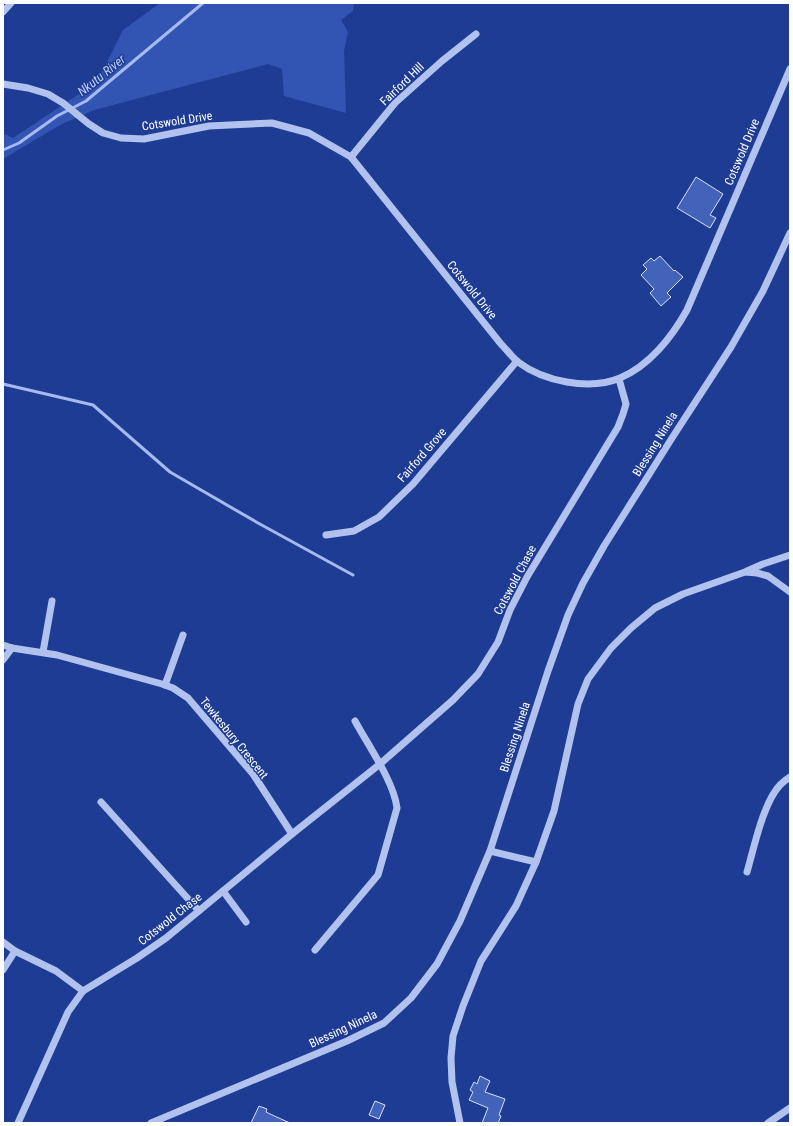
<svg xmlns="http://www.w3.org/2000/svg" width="793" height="1126" font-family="'Roboto Condensed',sans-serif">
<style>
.green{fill:#3254b2}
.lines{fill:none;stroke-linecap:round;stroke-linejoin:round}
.stream{stroke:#a5baf0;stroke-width:3}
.building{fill:#4362ba;stroke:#d7e1fa}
.minor{stroke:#b1c2ee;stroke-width:7}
.labels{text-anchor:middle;stroke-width:3;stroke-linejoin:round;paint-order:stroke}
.street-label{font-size:12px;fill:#fff;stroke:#1e3c94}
.water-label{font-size:13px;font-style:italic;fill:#bdcdf5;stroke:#1e3c94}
</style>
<rect width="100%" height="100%" fill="#1e3c94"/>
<path class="green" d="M 160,3 L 354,3 L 353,11 L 341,20 L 348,32 L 344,51 L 346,113 L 284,96 L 282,69 L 268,64 L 94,110 L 60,125 L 3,159 L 3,133 L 13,138 L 97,82 L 123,30 Z"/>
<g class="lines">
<g class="stream">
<path d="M 3,150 L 19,143 L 57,116 L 86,101 L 203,3"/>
<path d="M 3,384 L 93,405 L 170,472 L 258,523 L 353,575"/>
</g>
</g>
<g class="building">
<path d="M 696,177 L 723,194 L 710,215 L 716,218 L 710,228 L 677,208 Z"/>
<path d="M 660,256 L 674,271 L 675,270 L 683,277 L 667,293 L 671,297 L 661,306 L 650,293 L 654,289 L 641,275 L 647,269 L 643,265 L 651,258 L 654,261 Z"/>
<path d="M 480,1076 L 490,1081 L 485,1092 L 505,1099 L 499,1115 L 501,1116 L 498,1123 L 482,1123 L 488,1108 L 469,1100 L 473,1092 L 470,1090 L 474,1082 L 477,1084 Z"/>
<path d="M 375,1101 L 385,1105 L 379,1119 L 369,1115 Z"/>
<path d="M 259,1106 L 267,1109 L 266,1112 L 270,1114 L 290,1123 L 251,1123 Z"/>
</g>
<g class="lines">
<g class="minor">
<path d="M 3,12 L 11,3"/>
<path d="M 3,84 L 28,88 L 48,94 L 63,103 L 89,124 L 103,133 L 121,138 L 144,139 L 209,126 L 272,123 L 309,133 L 351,157 L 501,344 C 507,350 512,357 518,362 C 543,381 589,391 620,378 C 649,366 672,337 687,310 L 790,69"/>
<path d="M 351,157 L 395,103 L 442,61 L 476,34"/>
<path d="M 326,535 L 354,531 L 379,517 L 413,484 L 517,361"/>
<path d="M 747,571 L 763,564 L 790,555"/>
<path d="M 3,645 L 12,648 L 57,655 L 162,684 L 173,688 L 188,698 L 253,774 L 292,834"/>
<path d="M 43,652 L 52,601"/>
<path d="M 3,660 L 12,648"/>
<path d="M 165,685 L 183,635"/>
<path d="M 101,802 L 199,911"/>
<path d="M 490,851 L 536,862"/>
<path d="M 747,872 C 754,848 763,803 780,785 C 783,782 787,779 790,777"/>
<path d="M 223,891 L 246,922"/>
<path d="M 3,942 L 15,951 L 56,971 L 83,991"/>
<path d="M 315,950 L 378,875 L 397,808 C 394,782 368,745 355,721"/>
<path d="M 3,970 L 15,951"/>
<path d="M 18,1123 L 68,1012 L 83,991 L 137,958 L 166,938 L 292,834 L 380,764 L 453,700 L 478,674 L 498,642 L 510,610 L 527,577 L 618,427 L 623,414 L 626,404 L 619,379"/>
<path d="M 151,1123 L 347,1041 L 384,1023 L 411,998 L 437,964 L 460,921 L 490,851 L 548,671 L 568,615 L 583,583 L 604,546 L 672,438 L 731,347 L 763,291 L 790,233"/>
<path d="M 460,1123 L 452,1082 L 451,1058 L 453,1036 L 463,1006 L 481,961 L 516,906 L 536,862 L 554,811 L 578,704 L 588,679 L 611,648 L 631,628 L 655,608 L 683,594 L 745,572 L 757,573 L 768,576 L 790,592"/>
<path d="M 768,1123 L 790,1108"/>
</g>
</g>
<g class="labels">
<g class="street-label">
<text transform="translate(402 84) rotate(-44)" y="4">Fairford Hill</text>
<text transform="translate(177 121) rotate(-9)" y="4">Cotswold Drive</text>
<text transform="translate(742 152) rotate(-67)" y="4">Cotswold Drive</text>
<text transform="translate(472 290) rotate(51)" y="4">Cotswold Drive</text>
<text transform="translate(655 444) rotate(-58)" y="4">Blessing Ninela</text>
<text transform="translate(422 455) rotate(-49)" y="4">Fairford Grove</text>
<text transform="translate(515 580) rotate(-62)" y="4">Cotswold Chase</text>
<text transform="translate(515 737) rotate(-72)" y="4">Blessing Ninela</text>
<text transform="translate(234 738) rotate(51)" y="4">Tewkesbury Crescent</text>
<text transform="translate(170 919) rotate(-38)" y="4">Cotswold Chase</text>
<text transform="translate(343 1029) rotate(-25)" y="4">Blessing Ninela</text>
</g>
<g class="water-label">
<text transform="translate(101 75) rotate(-39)" y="5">Nkutu River</text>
</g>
</g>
<rect width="793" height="1126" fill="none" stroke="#ffffff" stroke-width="8"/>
</svg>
